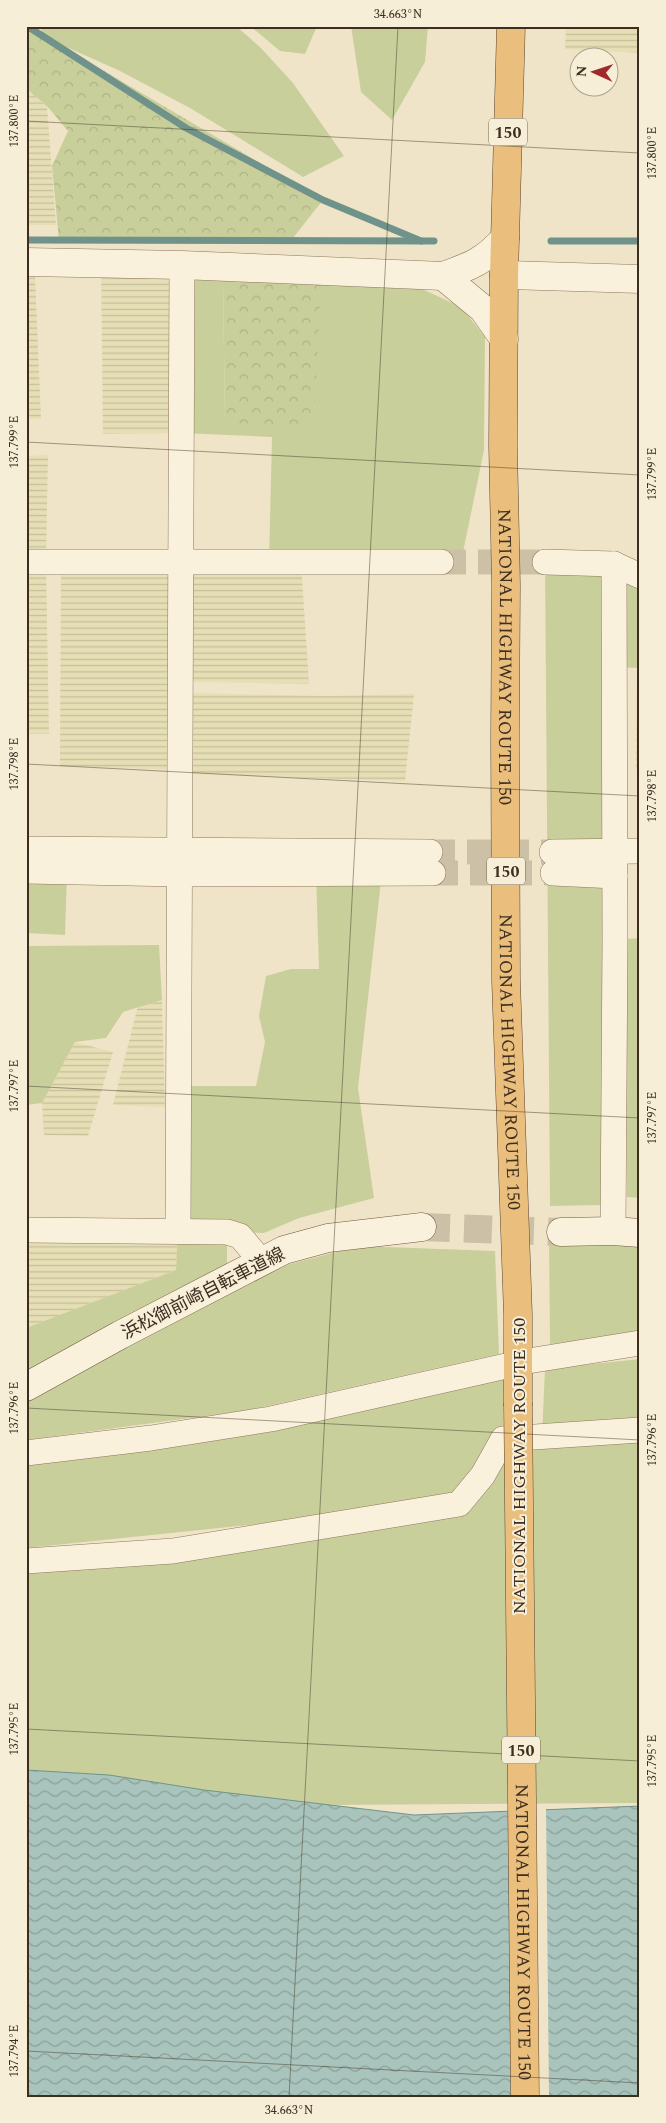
<svg xmlns="http://www.w3.org/2000/svg" width="666" height="2123" font-family="Spectral,'Noto Sans JP',serif">
<style>
.farmland{fill:url(#farmland-rules)}
.grass{fill:#c9cf9b}
.forest{fill:url(#forest-crowns)}
.water{fill:url(#water-waves);stroke:#6f938a}
.pier{fill:#f0e4c8}
.lines{fill:none;stroke-linecap:round;stroke-linejoin:round}
.stream{stroke:#6f938a;stroke-width:7}
.minor-tunnel{stroke:#ccc0a6;stroke-width:25;stroke-dasharray:25 12;stroke-linecap:butt}
.secondary-tunnel{stroke:#ccc0a6;stroke-width:28;stroke-dasharray:28 14;stroke-linecap:butt}
.minor-casing{stroke:#8d765c;stroke-width:26}
.tertiary-casing{stroke:#8d765c;stroke-width:29}
.secondary-casing{stroke:#6f573f;stroke-width:29}
.trunk-casing{stroke:#5b4430;stroke-width:29}
.minor{stroke:#faf1dc;stroke-width:25}
.tertiary{stroke:#faf1dc;stroke-width:28}
.secondary{stroke:#faf1dc;stroke-width:28}
.trunk{stroke:#eabe7c;stroke-width:28}
.trunk-bridge-casing{stroke:#5b4430;stroke-width:29;stroke-linecap:butt}
.trunk-bridge{stroke:#eabe7c;stroke-width:28}
.ticks{fill:none;stroke:#3d2e20;stroke-width:1;stroke-opacity:0.45}
.labels{text-anchor:middle;stroke-width:4;stroke-linejoin:round;paint-order:stroke}
.shield{fill:#f7eed8;stroke:#756857;stroke-width:1}
.shield-label{font-size:16px;font-weight:bold;fill:#3d2e20}
.street-label{font-size:18px;fill:#3d2e20;stroke:#f7eed8}
.neatline{fill:none;stroke:#3d2e20;stroke-width:2}
.ticks-label{font-size:12px;text-anchor:middle;fill:#3d2e20}
</style>
<defs>
<pattern id="farmland-rules" width="6" height="5" patternUnits="userSpaceOnUse" patternTransform="scale(1.25)"><rect width="6" height="5" fill="#e6deb5"/><path d="M0 2.5h6" fill="none" stroke="#c6bf9b"/></pattern>
<pattern id="forest-crowns" width="20" height="18" patternUnits="userSpaceOnUse" patternTransform="scale(1.25)"><rect width="20" height="18" fill="#c9cf9b"/><path d="M2 6a3 3 0 1 1 6 0M12 15a3 3 0 1 1 6 0" fill="none" stroke="#aeb285"/></pattern>
<pattern id="water-waves" width="16" height="10" patternUnits="userSpaceOnUse" patternTransform="scale(1.25)"><rect width="16" height="10" fill="#a9c4bc"/><path d="M0 5q4-4 8 0t8 0" fill="none" stroke="#8ba098"/></pattern>
</defs>
<rect width="100%" height="100%" fill="#f0e4c8"/>
<g class="farmland">
<path d="M 566,26 L 640,26 L 640,53 L 565,49 Z"/>
<path d="M 26,88 L 47,106 L 56,225 L 26,225 Z"/>
<path d="M 101,262 L 175,265 L 181,433 L 103,434 Z"/>
<path d="M 35,277 L 41,419 L 26,419 L 26,278 Z"/>
<path d="M 48,455 L 46,562 L 49,734 L 26,734 L 26,456 Z"/>
<path d="M 181,554 L 180,770 L 60,766 L 61,562 Z"/>
<path d="M 192,562 L 301,562 L 309,684 L 193,682 Z"/>
<path d="M 637,673 L 640,673 L 640,769 L 636,769 Z"/>
<path d="M 189,693 L 328,696 L 414,694 L 405,781 L 188,774 Z"/>
<path d="M 162,1000 L 165,1107 L 113,1105 L 139,1002 Z"/>
<path d="M 75,1042 L 113,1052 L 88,1136 L 44,1135 L 42,1103 Z"/>
<path d="M 26,1230 L 178,1231 L 176,1270 L 26,1328 Z"/>
</g>
<g class="grass">
<path d="M 40,26 L 236,26 L 261,48 L 293,83 L 344,156 L 303,177 L 190,108 L 118,70 L 44,37 Z"/>
<path d="M 250,26 L 317,26 L 305,54 L 280,51 Z"/>
<path d="M 351,26 L 428,26 L 425,62 L 392,120 L 361,92 Z"/>
<path d="M 182,274 L 223,280 L 225,422 L 321,283 L 420,288 L 461,307 L 485,337 L 484,450 L 461,562 L 416,553 L 269,562 L 272,437 L 181,433 Z"/>
<path d="M 545,562 L 640,575 L 640,668 L 614,667 L 602,1205 L 550,1206 Z"/>
<path d="M 26,871 L 67,873 L 65,935 L 26,933 Z"/>
<path d="M 382,872 L 358,1088 L 374,1198 L 299,1218 L 264,1233 L 227,1232 L 227,1266 L 26,1373 L 26,1328 L 176,1270 L 178,1231 L 179,1086 L 256,1086 L 265,1042 L 259,1016 L 266,976 L 291,969 L 319,969 L 316,873 Z"/>
<path d="M 640,938 L 640,1198 L 627,1197 L 625,939 Z"/>
<path d="M 159,945 L 162,1000 L 123,1012 L 106,1038 L 75,1042 L 42,1103 L 26,1105 L 26,946 Z"/>
<path d="M 549,1240 L 640,1247 L 640,1333 L 550,1344 Z"/>
<path d="M 359,1246 L 495,1251 L 499,1354 L 250,1410 L 26,1440 L 26,1401 L 267,1270 Z"/>
<path d="M 640,1359 L 640,1803 L 329,1805 L 26,1771 L 26,1564 L 384,1511 L 26,1548 L 26,1461 L 504,1379 L 503,1439 L 497,1449 L 542,1435 L 545,1369 Z"/>
</g>
<g class="forest">
<path d="M 26,26 L 28,26 L 323,200 L 289,243 L 59,241 L 52,166 L 68,131 L 47,106 L 26,88 Z"/>
<path d="M 223,280 L 321,283 L 314,425 L 225,423 Z"/>
</g>
<path class="water" d="M 26,1770 L 109,1775 L 204,1790 L 414,1815 L 640,1806 L 640,2097 L 26,2097 Z"/>
<path class="pier" d="M 546,1807 L 549,2097 L 511,2097 L 509,1809 Z"/>
<g class="lines">
<g class="stream">
<path d="M 27,26 L 186,128 L 323,200 L 421,241"/>
<path d="M 26,240 L 434,241"/>
<path d="M 551,241 L 640,241"/>
</g>
<g class="minor-tunnel">
<path d="M 441,562 L 545,562"/>
<path d="M 430,852 L 552,852"/>
<path d="M 433,873 L 553,873"/>
</g>
<path class="secondary-tunnel" d="M 422,1227 L 561,1232"/>
<defs>
<g id="minor">
<path d="M 26,562 L 441,562"/>
<path d="M 545,562 L 614,564 L 640,576"/>
<path d="M 26,849 L 430,852"/>
<path d="M 552,852 L 640,851"/>
<path d="M 26,871 L 180,874 L 433,873"/>
<path d="M 553,873 L 615,876"/>
<path d="M 26,1230 L 227,1232 L 240,1236 L 261,1261"/>
<path d="M 178,1231 L 182,265"/>
<path d="M 613,1231 L 615,940 L 614,564"/>
<path d="M 26,1453 L 151,1438 L 271,1419 L 528,1361 L 640,1343"/>
<path d="M 26,1561 L 173,1551 L 459,1504 L 483,1475 L 503,1439 L 640,1430"/>
</g>
<g id="tertiary">
<path d="M 26,262 L 182,265 L 443,276 C 471,266 485,261 505,238"/>
<path d="M 504,275 L 640,279"/>
<path d="M 443,276 L 483,309 L 504,339"/>
</g>
<g id="secondary">
<path d="M 561,1232 L 613,1231 L 640,1233"/>
<path d="M 26,1387 L 120,1335 L 284,1250 L 328,1238 L 422,1227"/>
</g>
<g id="trunk">
<path id="s1" d="M 511,26 L 504,275 L 503,445 L 506,585 L 505,736 L 506,981 L 518,1315 L 518,1403"/>
</g>
</defs>
<use href="#minor" class="minor-casing"/>
<use href="#tertiary" class="tertiary-casing"/>
<use href="#secondary" class="secondary-casing"/>
<use href="#trunk" class="trunk-casing"/>
<use href="#minor" class="minor"/>
<use href="#tertiary" class="tertiary"/>
<use href="#secondary" class="secondary"/>
<use href="#trunk" class="trunk"/>
<defs>
<g id="trunk-bridge">
<path id="s2" d="M 518,1403 L 525,2097"/>
</g>
</defs>
<use href="#trunk-bridge" class="trunk-bridge-casing"/>
<use href="#trunk-bridge" class="trunk-bridge"/>
</g>
<path class="ticks" d="M 26,121 L 640,153M 26,442 L 640,475M 26,764 L 640,796M 26,1086 L 640,1118M 26,1408 L 640,1440M 26,1729 L 640,1761M 26,2051 L 640,2083M 289,2097 L 398,26"/>
<g class="labels">
<g class="shield">
<rect x="489" y="118.5" width="38" height="27" rx="4"/>
<rect x="487" y="857.5" width="38" height="27" rx="4"/>
<rect x="502" y="1736.5" width="38" height="27" rx="4"/>
</g>
<g class="shield-label">
<text x="508" y="138">150</text>
<text x="506" y="877">150</text>
<text x="521" y="1756">150</text>
</g>
<g class="street-label">
<text dy="6" stroke="none"><textPath href="#s1" startOffset="631">NATIONAL HIGHWAY ROUTE 150</textPath></text>
<text dy="6" stroke="none"><textPath href="#s1" startOffset="1036">NATIONAL HIGHWAY ROUTE 150</textPath></text>
<text transform="translate(203 1293) rotate(-27)" y="6">浜松御前崎自転車道線</text>
<text transform="translate(519 1466) rotate(-90)" y="6">NATIONAL HIGHWAY ROUTE 150</text>
<text dy="6" stroke="none"><textPath href="#s2" startOffset="529">NATIONAL HIGHWAY ROUTE 150</textPath></text>
</g>
</g>
<rect width="666" height="2123" fill="none" stroke="#f7eed8" stroke-width="55"/>
<g transform="translate(594 72) rotate(273)"><circle r="24" fill="#f7eed8" stroke="#ada18e"/>
<path d="M0-4L9 19L0 12L-9 19Z" fill="#9e2a2b"/>
<text y="-8" font-size="14" font-weight="bold" text-anchor="middle" fill="#3d2e20">N</text>
</g>
<rect x="28" y="28" width="610" height="2068" class="neatline"/>
<g class="ticks-label">
<text x="398" y="18">34.663°N</text>
<text transform="translate(14 121) rotate(-90)" y="4">137.800°E</text>
<text transform="translate(652 153) rotate(-90)" y="4">137.800°E</text>
<text transform="translate(14 442) rotate(-90)" y="4">137.799°E</text>
<text transform="translate(652 474) rotate(-90)" y="4">137.799°E</text>
<text transform="translate(14 764) rotate(-90)" y="4">137.798°E</text>
<text transform="translate(652 796) rotate(-90)" y="4">137.798°E</text>
<text transform="translate(14 1086) rotate(-90)" y="4">137.797°E</text>
<text transform="translate(652 1118) rotate(-90)" y="4">137.797°E</text>
<text transform="translate(14 1408) rotate(-90)" y="4">137.796°E</text>
<text transform="translate(652 1440) rotate(-90)" y="4">137.796°E</text>
<text transform="translate(14 1729) rotate(-90)" y="4">137.795°E</text>
<text transform="translate(652 1761) rotate(-90)" y="4">137.795°E</text>
<text transform="translate(14 2051) rotate(-90)" y="4">137.794°E</text>
<text x="289" y="2114">34.663°N</text>
</g>
</svg>
